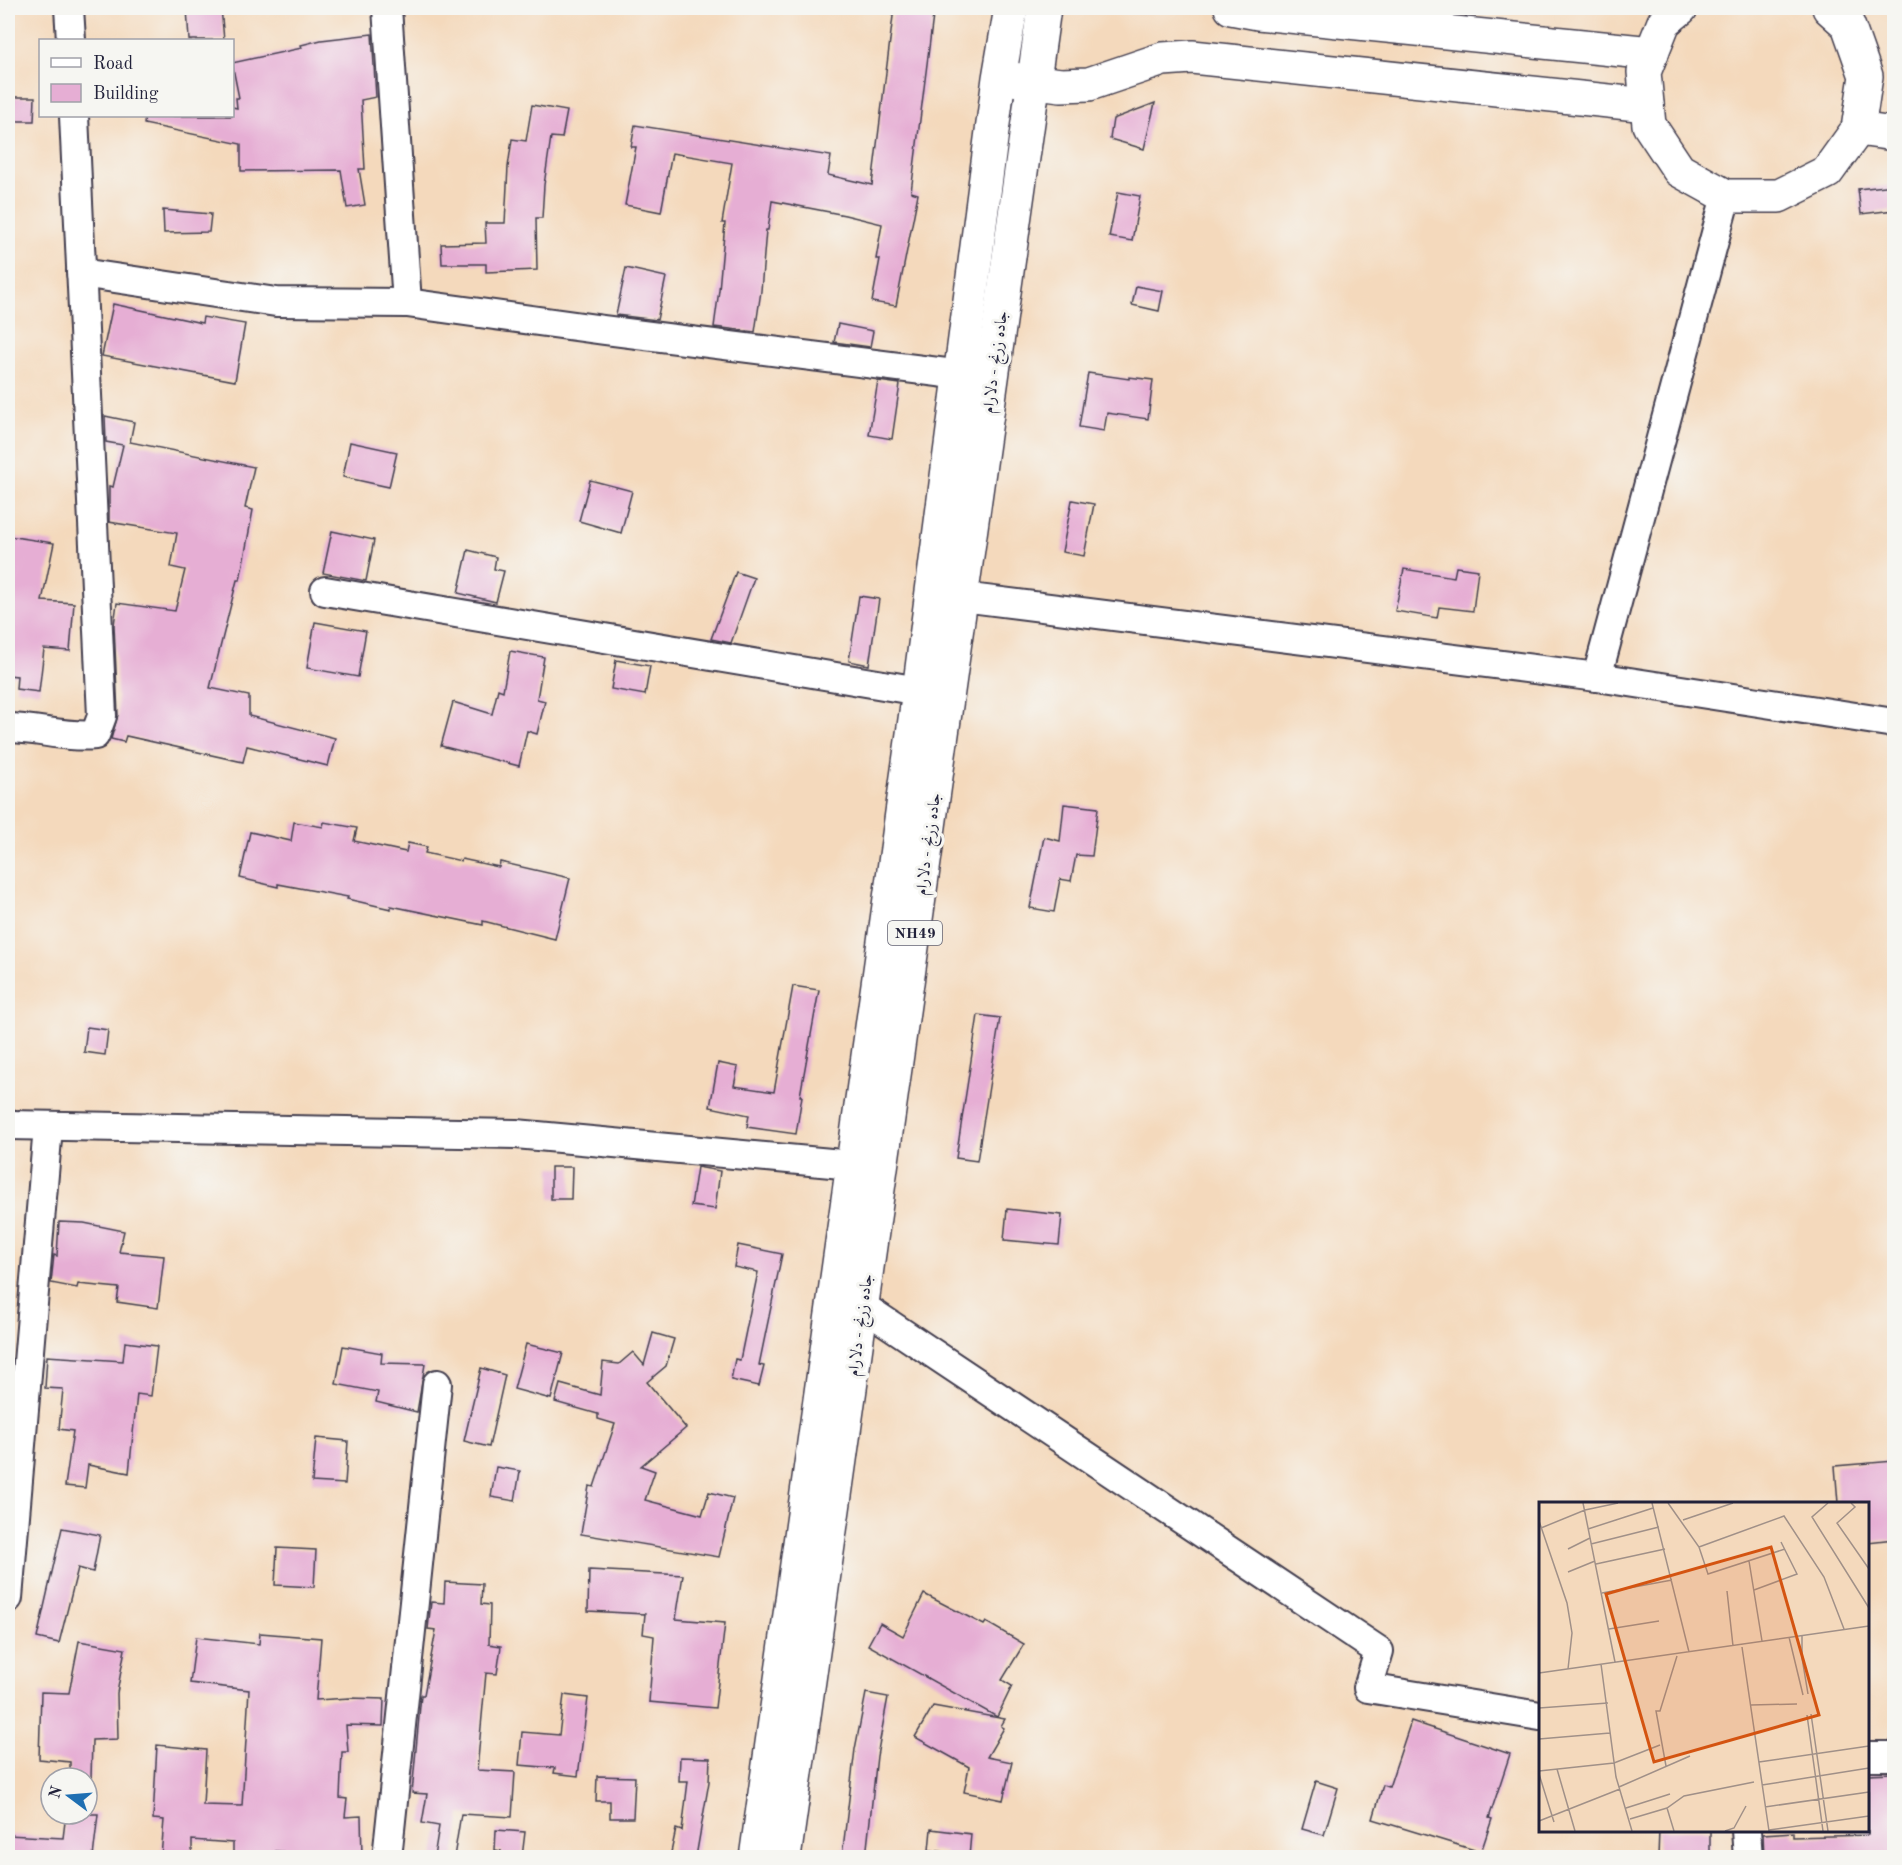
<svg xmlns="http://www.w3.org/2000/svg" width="1902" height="1865" font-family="'Old Standard TT',Amiri,serif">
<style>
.building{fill:#e6aed4}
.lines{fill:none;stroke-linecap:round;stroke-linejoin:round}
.minor-casing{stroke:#423d4e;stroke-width:32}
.tertiary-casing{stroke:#423d4e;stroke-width:36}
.trunk-casing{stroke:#423d4e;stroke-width:36}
.minor{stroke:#fff;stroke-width:28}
.tertiary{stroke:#fff;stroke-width:33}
.trunk{stroke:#fff;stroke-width:33}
.labels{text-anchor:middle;stroke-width:6;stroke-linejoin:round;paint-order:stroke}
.shield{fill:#f6f6f2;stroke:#626272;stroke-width:1.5}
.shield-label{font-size:15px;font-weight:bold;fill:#22223b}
.street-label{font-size:16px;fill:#22223b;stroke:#f6f6f2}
.inset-road{fill:none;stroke:#a09088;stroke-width:1.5}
.view{fill:#d45411;fill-opacity:0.15;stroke:#d45411;stroke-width:3}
.inset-edge{fill:none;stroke:#22223b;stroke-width:3}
</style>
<rect width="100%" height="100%" fill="#f6f6f2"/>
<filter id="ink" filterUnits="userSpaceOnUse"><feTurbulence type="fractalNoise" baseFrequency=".0167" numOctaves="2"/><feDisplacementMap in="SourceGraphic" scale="12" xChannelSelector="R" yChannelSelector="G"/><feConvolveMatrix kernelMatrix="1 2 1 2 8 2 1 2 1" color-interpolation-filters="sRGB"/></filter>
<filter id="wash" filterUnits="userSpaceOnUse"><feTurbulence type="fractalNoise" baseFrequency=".008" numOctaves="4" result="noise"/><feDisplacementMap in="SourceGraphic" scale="24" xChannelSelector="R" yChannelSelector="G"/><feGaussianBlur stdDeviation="1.35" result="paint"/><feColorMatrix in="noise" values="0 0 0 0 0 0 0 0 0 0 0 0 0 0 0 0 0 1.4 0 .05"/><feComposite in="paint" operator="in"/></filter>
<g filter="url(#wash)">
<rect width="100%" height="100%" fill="#f4d9bc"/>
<g id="blocks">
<g class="building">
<path d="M 187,8 L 221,8 L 224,40 L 189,40 Z"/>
<path d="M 894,8 L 934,8 L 911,192 L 918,194 L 896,306 L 872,302 L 880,259 L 876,259 L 882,224 L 845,215 L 772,201 L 768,230 L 766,230 L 761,291 L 755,332 L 714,327 L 719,290 L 725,223 L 722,223 L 732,163 L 672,153 L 661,212 L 625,205 L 636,147 L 631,147 L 635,125 L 831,156 L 828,175 L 872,185 Z"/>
<path d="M 372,34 L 376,97 L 361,100 L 365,169 L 359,169 L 365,205 L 347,208 L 341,170 L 241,171 L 241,144 L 144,124 L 145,116 L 232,116 L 232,107 L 237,108 L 236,98 L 239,98 L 232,63 L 302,48 L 301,45 L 321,40 Z"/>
<path d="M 9,97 L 35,97 L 34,121 L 8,121 Z"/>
<path d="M 1155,103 L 1144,149 L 1110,139 L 1113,119 Z"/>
<path d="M 532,105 L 567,111 L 562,138 L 551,137 L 544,185 L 542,218 L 536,218 L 537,270 L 486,272 L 486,264 L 442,264 L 441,244 L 486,243 L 485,223 L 505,223 L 508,167 L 512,139 L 526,141 Z"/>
<path d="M 1894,185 L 1894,210 L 1861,214 L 1858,189 Z"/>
<path d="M 1118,192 L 1140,196 L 1132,241 L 1109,237 Z"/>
<path d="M 163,210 L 211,214 L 209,232 L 164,233 Z"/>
<path d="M 626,268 L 666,277 L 657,320 L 616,315 Z"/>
<path d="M 1136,286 L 1163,291 L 1159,311 L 1132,305 Z"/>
<path d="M 113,304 L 202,323 L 203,317 L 245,324 L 235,381 L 102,356 Z"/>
<path d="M 838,324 L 873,331 L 870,347 L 834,342 Z"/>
<path d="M 1088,373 L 1129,379 L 1129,377 L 1153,380 L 1148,419 L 1107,413 L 1104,431 L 1079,427 Z"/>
<path d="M 878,381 L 900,384 L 892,439 L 869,435 Z"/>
<path d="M 105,416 L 134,422 L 130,442 L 254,467 L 245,508 L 253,510 L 240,580 L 237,580 L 210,688 L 249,696 L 249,716 L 335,738 L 328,766 L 247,746 L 243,762 L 126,736 L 124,742 L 111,739 L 118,715 L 114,625 L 117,603 L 175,611 L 185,570 L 171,567 L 177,533 L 109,522 L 109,486 L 113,487 L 123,445 L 106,442 Z"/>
<path d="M 350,442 L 397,452 L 389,487 L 343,477 Z"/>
<path d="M 590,480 L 632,491 L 621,533 L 579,521 Z"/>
<path d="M 1072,500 L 1094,504 L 1084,556 L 1062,552 Z"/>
<path d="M 332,531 L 374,540 L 366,581 L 323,573 Z"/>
<path d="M 8,536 L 54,543 L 42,601 L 74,603 L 70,651 L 44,649 L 39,692 L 16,689 L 17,676 L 8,675 Z"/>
<path d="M 468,550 L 496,557 L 494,569 L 504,571 L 496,602 L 458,593 Z"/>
<path d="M 1456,567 L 1478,570 L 1473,611 L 1439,607 L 1437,618 L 1395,611 L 1404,569 L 1454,577 Z"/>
<path d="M 736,572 L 754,578 L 731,643 L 711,639 Z"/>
<path d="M 859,596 L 879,599 L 869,665 L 849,661 Z"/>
<path d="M 315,622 L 366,631 L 358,677 L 307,668 Z"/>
<path d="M 510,651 L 544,657 L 537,699 L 545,701 L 537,734 L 527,731 L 519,766 L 441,746 L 453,702 L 492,714 L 498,689 L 503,691 Z"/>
<path d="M 616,660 L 650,666 L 645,695 L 611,689 Z"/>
<path d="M 1064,804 L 1098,808 L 1092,856 L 1076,855 L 1071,881 L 1060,879 L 1054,912 L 1030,908 L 1044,837 L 1060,841 Z"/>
<path d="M 294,822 L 323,827 L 324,822 L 357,828 L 354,841 L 406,852 L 408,843 L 427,847 L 425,853 L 461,861 L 462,859 L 499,867 L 500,862 L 570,878 L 555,939 L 483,921 L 483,925 L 391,906 L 391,909 L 347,899 L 348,897 L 278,884 L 278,887 L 240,878 L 250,832 L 291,841 Z"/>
<path d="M 793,986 L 819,990 L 800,1096 L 802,1096 L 796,1134 L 747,1127 L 749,1115 L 710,1107 L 718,1063 L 738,1067 L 734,1086 L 774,1092 Z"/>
<path d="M 978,1015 L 1000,1018 L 977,1161 L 956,1158 Z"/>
<path d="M 87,1027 L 108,1030 L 105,1055 L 84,1052 Z"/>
<path d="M 551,1167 L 572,1167 L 571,1199 L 551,1199 Z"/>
<path d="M 697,1167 L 720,1171 L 715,1209 L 691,1206 Z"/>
<path d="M 1007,1209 L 1062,1215 L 1059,1245 L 1004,1240 Z"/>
<path d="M 59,1222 L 84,1223 L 124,1231 L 119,1252 L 164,1256 L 158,1308 L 117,1302 L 119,1288 L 78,1284 L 77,1288 L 51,1283 L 54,1255 L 57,1256 Z"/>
<path d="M 738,1245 L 782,1254 L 759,1365 L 764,1366 L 759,1386 L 731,1380 L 735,1359 L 740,1360 L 758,1272 L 734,1267 Z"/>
<path d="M 653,1333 L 674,1339 L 666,1366 L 647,1382 L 686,1428 L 641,1466 L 655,1471 L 645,1500 L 702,1515 L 709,1492 L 733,1498 L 719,1557 L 581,1534 L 589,1486 L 594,1487 L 615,1424 L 598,1419 L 598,1414 L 555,1402 L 560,1384 L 600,1395 L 603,1362 L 619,1364 L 633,1352 L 644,1365 Z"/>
<path d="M 125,1342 L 157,1346 L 151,1396 L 137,1394 L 129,1473 L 88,1465 L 85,1488 L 65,1486 L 73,1431 L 59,1429 L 63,1389 L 45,1388 L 47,1356 L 123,1361 Z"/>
<path d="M 526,1344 L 563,1353 L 551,1399 L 514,1389 Z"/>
<path d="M 343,1346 L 382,1353 L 381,1363 L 425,1364 L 417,1412 L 376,1402 L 378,1392 L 336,1384 Z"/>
<path d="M 481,1368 L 505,1375 L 489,1447 L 464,1441 Z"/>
<path d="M 316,1438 L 348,1441 L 345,1484 L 312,1482 Z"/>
<path d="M 1894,1461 L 1894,1539 L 1868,1542 L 1868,1503 L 1838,1503 L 1835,1466 Z"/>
<path d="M 496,1467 L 520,1471 L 515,1501 L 491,1497 Z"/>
<path d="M 62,1528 L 100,1535 L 93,1572 L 78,1568 L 59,1643 L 37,1638 Z"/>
<path d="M 277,1548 L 316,1550 L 314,1587 L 275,1585 Z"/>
<path d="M 589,1570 L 683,1575 L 676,1619 L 725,1623 L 715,1708 L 649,1702 L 654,1636 L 643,1634 L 645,1614 L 588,1611 Z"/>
<path d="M 445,1582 L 482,1584 L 481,1604 L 490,1605 L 489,1644 L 501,1646 L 497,1674 L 486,1673 L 477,1770 L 515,1772 L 512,1817 L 461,1814 L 454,1857 L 434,1857 L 439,1826 L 422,1823 L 427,1794 L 412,1793 L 421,1695 L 424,1695 L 436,1630 L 428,1629 L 431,1602 L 444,1603 Z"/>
<path d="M 924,1594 L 984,1625 L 986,1622 L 1024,1644 L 1002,1680 L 1012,1686 L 997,1717 L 868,1645 L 880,1623 L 903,1636 Z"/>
<path d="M 260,1633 L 321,1638 L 316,1700 L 350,1698 L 384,1699 L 383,1726 L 346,1725 L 348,1752 L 342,1752 L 340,1798 L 347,1799 L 345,1817 L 361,1816 L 362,1857 L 316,1857 L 316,1854 L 275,1851 L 275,1857 L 233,1857 L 233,1843 L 192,1840 L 192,1857 L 161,1857 L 164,1820 L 153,1819 L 157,1745 L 206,1750 L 203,1805 L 242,1806 L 249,1690 L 190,1683 L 196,1637 L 259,1644 Z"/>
<path d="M 79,1641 L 125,1649 L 117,1693 L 118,1739 L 92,1740 L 91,1778 L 70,1778 L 70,1762 L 39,1759 L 41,1692 L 69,1693 Z"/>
<path d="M 866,1693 L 888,1697 L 877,1756 L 866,1857 L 842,1857 L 855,1749 Z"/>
<path d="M 564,1695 L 588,1698 L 578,1776 L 554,1773 L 555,1768 L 519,1765 L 522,1732 L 559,1735 Z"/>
<path d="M 933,1706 L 1005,1719 L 1001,1726 L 1004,1728 L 987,1757 L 1012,1762 L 1003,1800 L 964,1792 L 969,1767 L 915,1737 Z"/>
<path d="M 1411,1721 L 1510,1754 L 1489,1818 L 1492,1819 L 1481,1852 L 1373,1819 L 1383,1785 L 1389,1787 Z"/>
<path d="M 680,1757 L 710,1758 L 709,1782 L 696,1857 L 670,1857 L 676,1829 L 682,1831 L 688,1781 L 679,1781 Z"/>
<path d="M 1894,1773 L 1894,1857 L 1764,1857 L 1763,1834 L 1793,1832 L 1793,1837 L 1868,1835 L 1868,1774 Z"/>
<path d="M 597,1776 L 635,1777 L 633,1818 L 610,1818 L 610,1801 L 596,1801 Z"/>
<path d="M 1316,1781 L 1338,1788 L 1324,1835 L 1302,1829 Z"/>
<path d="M 66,1814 L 98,1814 L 93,1857 L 8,1857 L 8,1835 L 63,1838 Z"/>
<path d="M 931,1829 L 971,1834 L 969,1857 L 944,1857 L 945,1852 L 929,1850 Z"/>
<path d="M 496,1830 L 525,1832 L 522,1857 L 501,1857 L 501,1851 L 495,1850 Z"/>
<path d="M 1659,1830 L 1710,1830 L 1710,1857 L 1658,1857 Z"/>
</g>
</g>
</g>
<g filter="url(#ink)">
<use href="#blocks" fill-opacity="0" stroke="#423d4e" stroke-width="1.5"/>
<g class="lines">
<defs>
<g id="minor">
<path d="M 69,8 L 71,40"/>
<path d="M 387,8 L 407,303"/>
<path d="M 81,273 L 276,302 L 407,303 L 604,330 L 962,375"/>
<path d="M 325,591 L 919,691"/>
<path d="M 962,597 L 1597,677 L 1894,723"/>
<path d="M 1597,677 L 1726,196"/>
<path d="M 8,728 C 37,728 66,738 95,735 L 102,716 L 74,116"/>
<path d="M 8,1125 L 516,1134 L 853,1165 L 873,1169"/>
<path d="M 862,1306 L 1379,1651 L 1368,1688 L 1540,1716"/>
<path d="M 8,1598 L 48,1127"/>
<path d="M 1868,1756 L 1894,1756"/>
<path d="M 1746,1830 L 1748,1858"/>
<path d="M 387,1858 L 437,1384"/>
</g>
<g id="tertiary">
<path d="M 1231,8 L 1258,13 L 1652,53"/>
<path d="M 1681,8 L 1664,22 L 1644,72 L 1649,125 L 1679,170 L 1726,196 L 1779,196 L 1827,172 L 1858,129 L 1866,76 L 1848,25 L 1829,8"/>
<path d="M 1004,78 L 1061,85 L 1089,84 L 1163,59 L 1192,57 L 1647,105"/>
<path d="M 1858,129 L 1894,134"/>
</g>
<g id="trunk">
<path d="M 756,1858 L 919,691 L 999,78 L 1011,8"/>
<path d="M 784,1858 L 1044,8"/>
</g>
</defs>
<use href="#minor" class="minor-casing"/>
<use href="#tertiary" class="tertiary-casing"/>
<use href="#trunk" class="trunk-casing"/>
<use href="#minor" class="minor"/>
<use href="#tertiary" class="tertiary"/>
<use href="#trunk" class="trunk"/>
</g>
</g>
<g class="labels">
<rect class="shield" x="888" y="921" width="54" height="24" rx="4.5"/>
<g class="shield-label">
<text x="915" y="938">NH49</text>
</g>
<g class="street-label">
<text transform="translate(994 362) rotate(-82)" y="6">جاده زرنج - دلارام</text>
<text transform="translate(927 844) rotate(-82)" y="6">جاده زرنج - دلارام</text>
<text transform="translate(859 1325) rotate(-82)" y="6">جاده زرنج - دلارام</text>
</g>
</g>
<g transform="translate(1539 1502)">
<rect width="330" height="330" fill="#f4d9bc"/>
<path class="inset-road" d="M 44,1 L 76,160M 113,1 L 150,150M 129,1 L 160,45 L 169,72 L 246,47M 289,1 L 273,15 L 330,106M 312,1 L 316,5 L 298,21 L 330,67M 144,18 L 194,1M 0,19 L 28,101 L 33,131 L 29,167M 2,26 L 46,8 L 79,1M 49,27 L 114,6M 52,42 L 120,25M 160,45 L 245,14 L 285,75 L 305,127M 29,47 L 51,36M 210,59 L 223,139M 57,62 L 126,47M 29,70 L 56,59M 215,88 L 258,72 L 242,40M 188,89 L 194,144M 63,91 L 133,78M 70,127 L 120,119M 263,134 L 263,156 L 269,192M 250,135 L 264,193M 203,145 L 230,329M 62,162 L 77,275 L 93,329M 0,171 L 330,124M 212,203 L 258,202M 0,206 L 69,201M 272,212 L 289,329M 268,213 L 284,329M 0,237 L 71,231M 220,260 L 330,244M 127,264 L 117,209 L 121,209 L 138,154M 18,267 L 36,329M 0,269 L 75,261 L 121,243M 0,272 L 15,320M 223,283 L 330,266M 80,285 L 151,254M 226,305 L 330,290M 87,306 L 131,292M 128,306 L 135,329M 91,317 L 128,306 L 145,294 L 215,280M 0,319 L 81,287M 230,328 L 330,314M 186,329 L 195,326 L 207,304"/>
<path class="view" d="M 232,45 L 280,213 L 115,260 L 67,92 Z"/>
<rect width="330" height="330" class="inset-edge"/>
</g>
<rect width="1902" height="1865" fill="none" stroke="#f6f6f2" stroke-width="30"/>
<rect x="39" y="39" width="195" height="78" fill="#f6f6f2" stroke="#a1a1a9" stroke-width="1.5"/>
<rect x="51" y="58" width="30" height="9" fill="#ffffff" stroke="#a1a1a9" stroke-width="1.5"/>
<text x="93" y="69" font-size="18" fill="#22223b">Road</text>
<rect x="51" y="84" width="30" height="18" fill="#e6aed4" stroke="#a1a1a9" stroke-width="1.5"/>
<text x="93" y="99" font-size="18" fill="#22223b">Building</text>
<g transform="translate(69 1796) rotate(286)"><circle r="28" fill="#f6f6f2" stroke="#a1a1a9" stroke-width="1.5"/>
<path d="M0-4.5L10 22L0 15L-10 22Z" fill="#1f6fb2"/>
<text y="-9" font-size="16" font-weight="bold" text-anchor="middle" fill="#22223b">N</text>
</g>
</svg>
